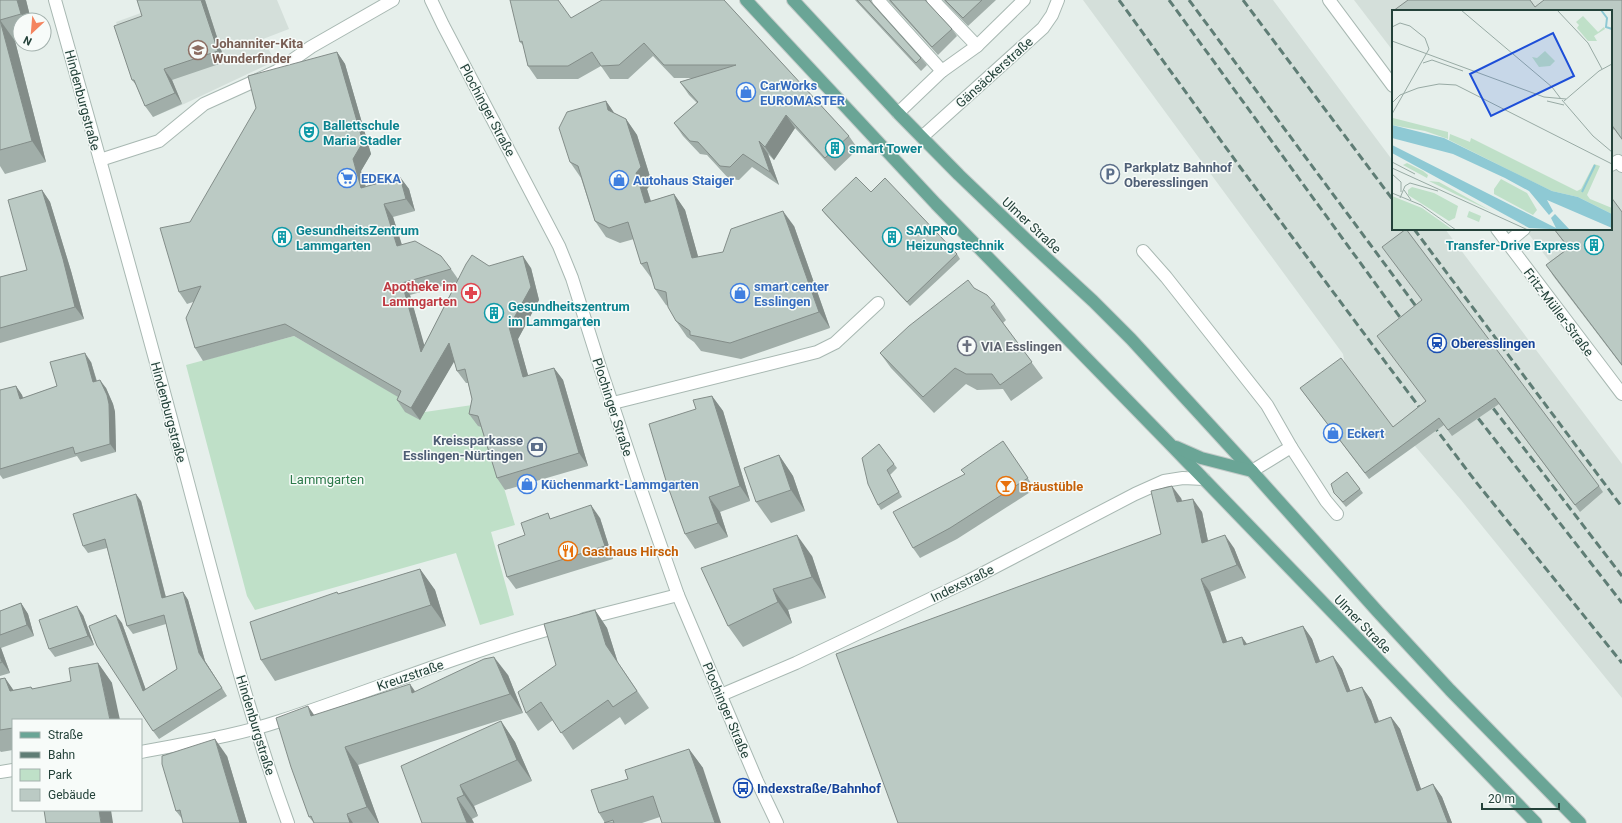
<svg xmlns="http://www.w3.org/2000/svg" width="1622" height="823" font-family="Roboto,sans-serif">
<style>
.built{fill:#d4dfda}
.green{fill:#bfe0c8}
.lines{fill:none;stroke-linecap:round;stroke-linejoin:round}
.minor-casing{stroke:#a8b8b2;stroke-width:14}
.major-casing{stroke:#c2cac8;stroke-width:14}
.minor{stroke:#fff;stroke-width:12}
.major{stroke:#6aa596;stroke-width:12}
.rail{stroke:#5f7d75;stroke-width:3;stroke-dasharray:8 4;stroke-linecap:butt}
.wall{fill:#a1aea9;fill-rule:evenodd}
.shaded-wall{fill:#838d89}
.building{fill:#bbcac4;stroke:#838d89}
.labels{text-anchor:middle;stroke-width:3;stroke-linejoin:round;paint-order:stroke}
.education-label{font-size:13px;font-weight:bold;fill:#785e54;stroke:#f7fbf9;text-anchor:start}
.street-label{font-size:13px;fill:#24423a;stroke:#f7fbf9}
.shop-label{font-size:13px;font-weight:bold;fill:#366cbe;stroke:#f7fbf9;text-anchor:start}
.culture-label{font-size:13px;font-weight:bold;fill:#0d838f;stroke:#f7fbf9;text-anchor:start}
.service-label{font-size:13px;font-weight:bold;fill:#4e5e75;stroke:#f7fbf9;text-anchor:start}
.health-label{font-size:13px;font-weight:bold;fill:#be3a42;stroke:#f7fbf9;text-anchor:end}
.transit-label{font-size:13px;font-weight:bold;fill:#164399;stroke:#f7fbf9;text-anchor:start}
.worship-label{font-size:13px;font-weight:bold;fill:#5b616d;stroke:#f7fbf9;text-anchor:start}
.park-label{font-size:13px;fill:#2d7a4b;stroke:#f7fbf9}
.food-label{font-size:13px;font-weight:bold;fill:#c56008;stroke:#f7fbf9;text-anchor:start}
.inset-river{fill:none;stroke:#8ec9d4;stroke-width:2}
.inset-road{fill:none;stroke:#98aaa4;stroke-width:1}
.view{fill:#1d4ed8;fill-opacity:0.15;stroke:#1d4ed8;stroke-width:2}
.inset-edge{fill:none;stroke:#24423a;stroke-width:2}
</style>
<rect width="100%" height="100%" fill="#e6efeb"/>
<g class="built">
<path d="M 177,0 L 277,0 L 289,29 L 263,39 L 275,61 L 184,104 L 153,117 L 140,91 L 116,22 Z"/>
<path d="M 1083,0 L 1273,0 L 1393,161 L 1393,229 L 1445,229 L 1622,464 L 1622,698 L 1461,500 L 1415,446 L 1403,429 L 1397,434 L 1345,364 L 1343,354 Z"/>
<path d="M 1354,0 L 1622,0 L 1622,357 L 1525,229 L 1611,229 L 1611,11 L 1393,11 L 1393,51 Z"/>
</g>
<path class="green" d="M 294,336 L 425,412 L 479,404 L 515,525 L 491,532 L 514,615 L 480,625 L 456,553 L 255,610 L 247,596 L 186,365 Z"/>
<g class="lines">
<defs>
<g id="minor">
<path d="M 55,0 C 98,152 141,304 181,456 C 214,579 244,703 288,823"/>
<path d="M 431,0 L 443,25 L 559,246 L 572,278 L 600,367 L 637,478 L 678,595 L 757,781 L 777,823"/>
<path d="M 878,0 L 942,71"/>
<path d="M 933,0 L 977,46"/>
<path d="M 1329,0 L 1393,86"/>
<path d="M 898,113 L 942,71 L 977,46 L 1024,0"/>
<path d="M 922,137 L 1043,28 L 1052,15 L 1058,0"/>
<path d="M 100,160 L 159,141 L 204,104 L 277,71 L 311,47 L 393,0"/>
<path d="M 1611,165 L 1618,161 L 1622,166"/>
<path d="M 1497,229 L 1622,394"/>
<path d="M 1507,243 L 1524,229"/>
<path d="M 1143,251 L 1166,277 L 1267,405 L 1291,447 L 1252,471"/>
<path d="M 613,403 L 817,352 L 835,343 L 878,303"/>
<path d="M 1291,447 L 1326,501 L 1337,514"/>
<path d="M 584,619 L 678,595"/>
<path d="M 721,695 L 796,663 L 970,580 L 1135,494 L 1164,481 L 1183,478 L 1204,479"/>
<path d="M 141,752 C 187,743 235,736 280,721 C 374,690 465,652 561,626"/>
<path d="M 0,772 L 13,770"/>
</g>
<g id="major">
<path d="M 746,0 L 936,204 L 1170,444 L 1536,823"/>
<path d="M 793,0 L 898,113 L 959,175 L 1029,242 L 1093,301 L 1131,339 L 1252,471 L 1378,612 L 1450,690 L 1580,823"/>
<path d="M 1176,447 L 1201,458 L 1252,471"/>
</g>
</defs>
<use href="#minor" class="minor-casing"/>
<use href="#major" class="major-casing"/>
<use href="#minor" class="minor"/>
<use href="#major" class="major"/>
<g class="rail">
<path d="M 1119,0 L 1240,167 L 1389,367 L 1476,482 L 1622,663"/>
<path d="M 1169,0 L 1407,327"/>
<path d="M 1189,0 L 1421,313"/>
<path d="M 1243,0 L 1393,200"/>
<path d="M 1414,229 L 1622,507"/>
<path d="M 1486,399 L 1622,576"/>
<path d="M 1471,409 L 1622,603"/>
</g>
</g>
<g class="wall">
<path d="M 0,0 L 26,0 L 31,20 L 20,20 L 20,40 L 15,41 L 46,162 L 5,174 L 0,166 Z"/>
<path d="M 205,0 L 225,62 L 172,80 L 182,104 L 153,117 L 145,106 L 136,85 L 132,80 L 142,16 Z"/>
<path d="M 724,0 L 849,136 L 858,149 L 835,171 L 795,128 L 774,160 L 768,154 L 779,185 L 752,167 L 739,180 L 729,179 L 707,155 L 700,154 L 683,136 L 674,123 L 697,103 L 689,95 L 680,82 L 692,78 L 674,78 L 653,56 L 628,79 L 610,79 L 601,66 L 578,79 L 537,79 L 528,66 L 523,45 L 520,42 L 571,18 Z"/>
<path d="M 855,0 L 871,0 L 871,1 L 921,58 L 927,65 L 921,71 Z"/>
<path d="M 888,0 L 926,0 L 927,2 L 952,29 L 957,36 L 938,55 Z"/>
<path d="M 943,0 L 996,0 L 968,26 Z"/>
<path d="M 1622,0 L 1622,140 L 1614,129 L 1611,132 L 1611,11 L 1535,7 Z"/>
<path d="M 337,52 L 345,64 L 371,154 L 361,171 L 366,186 L 400,177 L 409,189 L 415,211 L 393,217 L 402,245 L 451,269 L 458,279 L 489,266 L 531,268 L 539,300 L 518,339 L 528,376 L 554,368 L 563,380 L 588,466 L 505,490 L 497,478 L 481,427 L 478,426 L 469,414 L 472,399 L 468,383 L 466,383 L 457,371 L 454,361 L 420,420 L 405,412 L 397,400 L 398,397 L 294,336 L 203,361 L 195,348 L 193,302 L 187,304 L 179,292 L 190,222 ZM 457,282 L 424,346 L 410,295 Z"/>
<path d="M 606,101 L 614,113 L 626,119 L 637,135 L 652,183 L 647,189 L 651,201 L 674,194 L 685,210 L 698,257 L 723,252 L 794,226 L 830,328 L 741,359 L 701,351 L 694,342 L 687,337 L 676,321 L 668,306 L 666,305 L 655,289 L 652,279 L 641,264 L 634,239 L 620,243 L 606,237 L 595,221 L 581,178 L 570,162 Z"/>
<path d="M 42,190 L 50,202 L 71,271 L 84,319 L 0,343 L 0,277 L 27,270 Z"/>
<path d="M 871,192 L 957,254 L 960,259 L 910,306 L 825,214 L 822,210 Z"/>
<path d="M 1622,212 L 1622,366 L 1554,277 L 1546,265 L 1568,248 L 1554,229 Z"/>
<path d="M 974,288 L 995,304 L 1006,320 L 1003,323 L 1043,378 L 1011,401 L 1003,389 L 977,390 L 966,384 L 934,413 L 891,368 L 880,353 Z"/>
<path d="M 1422,300 L 1599,486 L 1603,492 L 1580,512 L 1499,404 L 1452,436 L 1444,425 L 1369,479 L 1300,388 L 1393,427 L 1426,401 Z"/>
<path d="M 91,362 L 97,381 L 106,388 L 113,404 L 115,412 L 116,452 L 81,462 L 77,456 L 3,479 L 0,475 L 0,390 L 16,386 L 22,395 L 23,398 L 57,386 Z"/>
<path d="M 712,396 L 723,411 L 750,501 L 720,512 L 728,537 L 695,549 L 685,534 L 696,409 Z"/>
<path d="M 1003,441 L 1035,489 L 957,539 L 920,558 L 913,548 L 965,474 Z"/>
<path d="M 879,444 L 897,468 L 890,475 L 902,497 L 881,510 L 878,505 Z"/>
<path d="M 779,455 L 793,476 L 805,511 L 771,523 L 756,502 Z"/>
<path d="M 1347,472 L 1363,493 L 1346,507 L 1334,493 Z"/>
<path d="M 1181,498 L 1182,501 L 1202,512 L 1208,541 L 1234,548 L 1246,578 L 1210,592 L 1227,642 L 1242,637 L 1247,644 L 1303,626 L 1312,639 L 1320,661 L 1333,656 L 1342,669 L 1350,691 L 1362,687 L 1371,700 L 1379,721 L 1391,717 L 1400,729 L 1421,789 L 1433,784 L 1442,797 L 1452,823 L 898,823 L 1161,534 Z"/>
<path d="M 141,501 L 166,597 L 183,592 L 188,600 L 205,661 L 227,696 L 159,739 L 153,731 L 122,623 L 146,690 L 177,669 L 166,624 L 133,634 L 127,626 L 107,548 L 88,553 L 83,546 Z"/>
<path d="M 600,518 L 613,559 L 516,589 L 507,577 L 525,535 Z"/>
<path d="M 812,556 L 826,598 L 788,610 L 792,623 L 743,647 L 728,626 Z"/>
<path d="M 420,569 L 435,590 L 446,626 L 275,681 L 261,660 L 337,592 L 338,594 Z"/>
<path d="M 21,603 L 28,614 L 34,636 L 1,648 L 10,673 L 0,676 L 0,611 Z"/>
<path d="M 595,610 L 607,628 L 618,663 L 649,708 L 625,725 L 620,717 L 573,750 L 553,720 L 538,731 L 526,713 L 556,665 Z"/>
<path d="M 83,615 L 94,645 L 55,657 L 49,649 Z"/>
<path d="M 98,663 L 112,683 L 13,720 L 13,750 L 1,752 L 0,751 L 0,679 L 5,678 L 13,690 L 31,687 L 33,689 L 71,681 Z"/>
<path d="M 508,675 L 523,713 L 358,765 L 379,823 L 314,823 L 309,817 L 314,715 L 415,692 Z"/>
<path d="M 501,721 L 515,742 L 532,781 L 474,806 L 478,816 L 472,819 L 422,823 Z"/>
<path d="M 689,749 L 703,768 L 660,817 L 642,823 L 604,823 L 605,823 L 599,813 L 628,779 Z"/>
<path d="M 227,756 L 247,823 L 183,823 L 183,820 L 176,811 Z"/>
</g>
<g class="shaded-wall">
<path d="M 17,0 L 26,0 L 31,20 L 26,20 L 21,14 Z"/>
<path d="M 201,0 L 205,0 L 225,62 L 218,51 Z"/>
<path d="M 0,20 L 15,41 L 46,162 L 32,141 Z"/>
<path d="M 337,52 L 345,64 L 371,154 L 361,171 L 369,200 L 361,188 L 353,159 Z"/>
<path d="M 164,69 L 172,80 L 182,104 L 175,93 Z"/>
<path d="M 606,101 L 617,117 L 608,110 Z"/>
<path d="M 786,115 L 795,128 L 774,160 L 765,147 Z"/>
<path d="M 626,119 L 637,135 L 652,183 L 647,189 L 656,219 L 645,203 L 636,173 Z"/>
<path d="M 759,141 L 768,154 L 779,185 L 770,172 Z"/>
<path d="M 400,177 L 409,189 L 415,211 L 406,199 Z"/>
<path d="M 42,190 L 50,202 L 71,271 L 84,319 L 75,307 Z"/>
<path d="M 674,194 L 685,210 L 703,274 L 692,258 Z"/>
<path d="M 384,204 L 393,217 L 406,258 L 397,246 Z"/>
<path d="M 783,211 L 794,226 L 830,328 L 819,312 Z"/>
<path d="M 523,256 L 531,268 L 539,300 L 518,339 L 532,389 L 523,377 L 509,327 Z"/>
<path d="M 402,283 L 410,295 L 430,365 L 421,352 Z"/>
<path d="M 449,343 L 458,355 L 420,420 L 411,408 Z"/>
<path d="M 85,353 L 91,362 L 99,390 L 93,382 Z"/>
<path d="M 554,368 L 563,380 L 588,466 L 579,453 Z"/>
<path d="M 100,380 L 106,388 L 113,404 L 115,412 L 116,452 L 110,444 Z"/>
<path d="M 16,386 L 22,395 L 26,408 L 20,399 Z"/>
<path d="M 712,396 L 723,411 L 750,501 L 740,486 Z"/>
<path d="M 779,455 L 793,476 L 805,511 L 791,490 Z"/>
<path d="M 1172,486 L 1181,498 L 1186,515 L 1177,502 Z"/>
<path d="M 136,494 L 141,501 L 168,606 L 162,598 Z"/>
<path d="M 709,497 L 720,512 L 728,537 L 718,523 Z"/>
<path d="M 1193,499 L 1202,512 L 1211,556 L 1202,543 Z"/>
<path d="M 591,505 L 600,518 L 613,559 L 605,546 Z"/>
<path d="M 797,535 L 812,556 L 826,598 L 812,577 Z"/>
<path d="M 1225,535 L 1234,548 L 1246,578 L 1237,565 Z"/>
<path d="M 420,569 L 435,590 L 446,626 L 431,605 Z"/>
<path d="M 1201,579 L 1210,592 L 1232,656 L 1223,643 Z"/>
<path d="M 773,589 L 788,610 L 792,623 L 778,602 Z"/>
<path d="M 183,592 L 188,600 L 205,661 L 227,696 L 199,653 Z"/>
<path d="M 21,603 L 28,614 L 34,636 L 27,625 Z"/>
<path d="M 77,606 L 83,615 L 94,645 L 88,636 Z"/>
<path d="M 595,610 L 607,628 L 618,663 L 649,708 L 606,645 Z"/>
<path d="M 116,615 L 122,623 L 149,699 L 143,691 Z"/>
<path d="M 1303,626 L 1312,639 L 1325,675 L 1316,663 Z"/>
<path d="M 1242,637 L 1251,650 L 1244,645 Z"/>
<path d="M 0,647 L 1,648 L 10,673 L 2,662 L 0,656 Z"/>
<path d="M 1333,656 L 1342,669 L 1356,705 L 1347,692 Z"/>
<path d="M 494,657 L 508,675 L 523,713 L 510,694 Z"/>
<path d="M 98,663 L 112,683 L 120,720 L 110,720 Z"/>
<path d="M 5,678 L 19,698 L 10,691 Z"/>
<path d="M 410,684 L 423,703 L 412,693 Z"/>
<path d="M 1362,687 L 1371,700 L 1384,736 L 1375,723 Z"/>
<path d="M 308,706 L 321,725 L 311,716 Z"/>
<path d="M 1391,717 L 1400,729 L 1426,803 L 1417,791 Z"/>
<path d="M 501,721 L 515,742 L 532,781 L 517,760 Z"/>
<path d="M 215,739 L 227,756 L 247,823 L 240,823 Z"/>
<path d="M 345,747 L 358,765 L 379,823 L 378,823 L 367,807 Z"/>
<path d="M 689,749 L 703,768 L 721,823 L 715,823 Z"/>
<path d="M 1433,784 L 1442,797 L 1452,823 L 1448,823 Z"/>
<path d="M 460,785 L 474,806 L 478,816 L 464,795 Z"/>
<path d="M 457,798 L 472,819 L 474,823 L 467,823 Z"/>
<path d="M 99,810 L 111,810 L 113,823 L 101,823 Z"/>
<path d="M 347,814 L 353,823 L 350,823 Z"/>
</g>
<g class="building">
<path d="M 0,0 L 17,0 L 21,14 L 0,20 L 32,141 L 0,150 Z"/>
<path d="M 137,0 L 201,0 L 218,51 L 164,69 L 175,93 L 145,106 L 134,80 L 132,80 L 114,26 L 142,16 Z"/>
<path d="M 510,0 L 558,0 L 571,18 L 602,0 L 724,0 L 849,136 L 825,158 L 786,115 L 765,147 L 759,141 L 770,172 L 743,154 L 730,167 L 720,166 L 698,142 L 690,141 L 674,123 L 698,102 L 680,82 L 736,65 L 664,65 L 644,43 L 619,65 L 601,66 L 592,52 L 568,66 L 528,66 L 522,41 L 520,42 Z"/>
<path d="M 857,0 L 869,0 L 921,58 L 916,63 Z"/>
<path d="M 890,0 L 925,0 L 952,29 L 932,47 Z"/>
<path d="M 945,0 L 982,0 L 963,18 Z"/>
<path d="M 1408,0 L 1530,0 L 1535,7 L 1544,0 L 1622,0 L 1622,139 L 1611,124 L 1611,11 L 1393,11 Z"/>
<path d="M 337,52 L 363,142 L 353,159 L 361,188 L 400,177 L 406,199 L 384,204 L 397,246 L 415,241 L 441,256 L 451,269 L 402,283 L 421,352 L 466,264 L 472,255 L 489,266 L 523,256 L 531,287 L 509,327 L 523,377 L 554,368 L 579,453 L 497,478 L 478,416 L 469,414 L 472,399 L 465,369 L 457,371 L 449,343 L 411,408 L 397,400 L 401,391 L 285,324 L 195,348 L 186,318 L 201,286 L 179,292 L 160,228 L 190,222 L 256,108 L 248,76 Z"/>
<path d="M 606,101 L 608,110 L 626,119 L 641,167 L 636,173 L 645,203 L 674,194 L 692,258 L 723,252 L 731,229 L 783,211 L 819,312 L 730,343 L 690,335 L 690,331 L 676,321 L 668,307 L 666,292 L 655,289 L 647,262 L 641,264 L 628,222 L 609,228 L 595,221 L 578,166 L 570,162 L 559,128 L 567,112 Z"/>
<path d="M 856,177 L 871,192 L 885,178 L 957,254 L 907,302 L 822,210 Z"/>
<path d="M 42,190 L 63,259 L 75,307 L 0,328 L 0,277 L 27,270 L 8,200 Z"/>
<path d="M 1611,197 L 1622,212 L 1622,365 L 1546,265 L 1569,248 L 1554,229 L 1611,229 Z"/>
<path d="M 1406,229 L 1599,486 L 1575,505 L 1495,398 L 1448,430 L 1439,418 L 1365,473 L 1300,388 L 1341,358 L 1393,427 L 1426,401 L 1377,336 L 1422,300 L 1382,247 Z"/>
<path d="M 968,280 L 974,288 L 987,295 L 995,304 L 991,307 L 1032,362 L 1000,385 L 992,374 L 966,374 L 955,368 L 923,397 L 880,353 L 909,326 Z"/>
<path d="M 85,353 L 93,382 L 100,380 L 107,395 L 109,404 L 110,444 L 75,454 L 73,447 L 0,469 L 0,390 L 16,386 L 20,399 L 57,386 L 50,362 Z"/>
<path d="M 712,396 L 740,486 L 709,497 L 718,523 L 685,534 L 667,484 L 649,424 L 696,409 L 693,400 Z"/>
<path d="M 1003,441 L 1028,478 L 950,528 L 913,548 L 893,512 L 965,474 L 961,470 Z"/>
<path d="M 879,444 L 894,464 L 887,470 L 899,492 L 878,505 L 868,484 L 862,458 Z"/>
<path d="M 779,455 L 791,490 L 756,502 L 744,468 Z"/>
<path d="M 1347,472 L 1360,489 L 1343,502 L 1334,493 L 1331,484 Z"/>
<path d="M 1172,486 L 1177,502 L 1193,499 L 1202,543 L 1225,535 L 1237,565 L 1201,579 L 1223,643 L 1242,637 L 1244,645 L 1303,626 L 1316,663 L 1333,656 L 1347,692 L 1362,687 L 1375,723 L 1391,717 L 1417,791 L 1433,784 L 1448,823 L 898,823 L 836,654 L 1161,534 L 1151,491 Z"/>
<path d="M 136,494 L 162,598 L 183,592 L 199,653 L 222,688 L 153,731 L 97,646 L 89,626 L 116,615 L 143,691 L 177,669 L 164,615 L 127,626 L 105,539 L 83,546 L 73,514 Z"/>
<path d="M 591,505 L 605,546 L 507,577 L 498,545 L 525,535 L 521,523 L 548,513 L 550,519 Z"/>
<path d="M 797,535 L 812,577 L 773,589 L 778,602 L 728,626 L 701,568 Z"/>
<path d="M 420,569 L 431,605 L 261,660 L 250,622 L 337,592 L 338,594 Z"/>
<path d="M 21,603 L 27,625 L 0,635 L 0,611 Z"/>
<path d="M 77,606 L 88,636 L 49,649 L 39,620 Z"/>
<path d="M 595,610 L 606,645 L 637,691 L 613,707 L 608,700 L 561,733 L 541,702 L 526,713 L 518,692 L 556,665 L 544,624 Z"/>
<path d="M 0,656 L 2,662 L 0,663 Z"/>
<path d="M 494,657 L 510,694 L 345,747 L 367,807 L 347,814 L 350,823 L 314,823 L 311,816 L 309,817 L 291,767 L 276,718 L 308,706 L 311,716 L 410,684 L 412,693 L 484,659 Z"/>
<path d="M 98,663 L 110,720 L 13,720 L 13,728 L 0,730 L 0,679 L 5,678 L 10,691 L 31,687 L 32,689 L 71,681 L 69,668 Z"/>
<path d="M 501,721 L 517,760 L 460,785 L 464,795 L 457,798 L 467,823 L 422,823 L 401,766 Z"/>
<path d="M 215,739 L 240,823 L 183,823 L 180,810 L 176,811 L 162,764 L 162,756 Z"/>
<path d="M 689,749 L 715,823 L 662,823 L 653,796 L 599,813 L 591,790 L 628,779 L 625,770 Z"/>
<path d="M 44,810 L 99,810 L 101,823 L 46,823 Z"/>
<path d="M 613,820 L 614,823 L 604,823 Z"/>
</g>
<defs>
<symbol id="school-ring" viewBox="-11 -11 22 22"><circle r="9.5" fill="#f7fbf9" stroke="#8d6e63" stroke-width="1.5"/><path d="M0-5L7-2L0 1L-7-2ZM-4 1L0 2.5L4 1V4Q0 6-4 4Z" fill="#8d6e63"/></symbol>
<symbol id="shop-ring" viewBox="-11 -11 22 22"><circle r="9.5" fill="#f7fbf9" stroke="#3f7fe0" stroke-width="1.5"/><path d="M-5-2.5h2.3a2.7 3.5 0 0 1 5.4 0H5L5.5 6h-11ZM-1.5-2.5h3a1.5 2.3 0 0 0-3 0Z" fill="#3f7fe0"/></symbol>
<symbol id="theatre-ring" viewBox="-11 -11 22 22"><circle r="9.5" fill="#f7fbf9" stroke="#0f9aa8" stroke-width="1.5"/><path d="M-5-5.5Q0-4 5-5.5V0Q5 5 0 6Q-5 5-5 0ZM-3.3-2.5H-1v1.5H-3.3ZM1-2.5H3.3v1.5H1ZM-2.8 1Q0 5.5 2.8 1Z" fill="#0f9aa8"/></symbol>
<symbol id="building-ring" viewBox="-11 -11 22 22"><circle r="9.5" fill="#f7fbf9" stroke="#0f9aa8" stroke-width="1.5"/><path d="M-4-6H4V6H1V3H-1V6H-4ZM-2.5-4.3h1.7v1.8h-1.7ZM.8-4.3h1.7v1.8H.8ZM-2.5-1h1.7V.8h-1.7ZM.8-1h1.7V.8H.8Z" fill="#0f9aa8"/></symbol>
<symbol id="parking-ring" viewBox="-11 -11 22 22"><circle r="9.5" fill="#f7fbf9" stroke="#5c6f8a" stroke-width="1.5"/><path d="M-3.5-5.5H1a3.5 3.5 0 0 1 0 7H-1V5.5H-3.5ZM-1-3.4V-.6H.8a1.4 1.4 0 0 0 0-2.8Z" fill="#5c6f8a"/></symbol>
<symbol id="supermarket-ring" viewBox="-11 -11 22 22"><circle r="9.5" fill="#f7fbf9" stroke="#3f7fe0" stroke-width="1.5"/><path d="M-6-5.5h2.5l.6 2H6L4.5 2H-2.5L-4.4-4H-6ZM-1.5 3.2a1.3 1.3 0 1 0 .1 0ZM3 3.2a1.3 1.3 0 1 0 .1 0Z" fill="#3f7fe0"/></symbol>
<symbol id="pharmacy-ring" viewBox="-11 -11 22 22"><circle r="9.5" fill="#f7fbf9" stroke="#e0444e" stroke-width="1.5"/><path d="M-2-6h4v4h4v4h-4v4h-4v-4h-4v-4h4Z" fill="#e0444e"/></symbol>
<symbol id="station-ring" viewBox="-11 -11 22 22"><circle r="9.5" fill="#f7fbf9" stroke="#1a4fb4" stroke-width="1.5"/><path d="M-3-6H3Q5-6 5-4V2Q5 4 3 4L4.5 6H3L1.5 4h-3L-3 6H-4.5L-3 4Q-5 4-5 2V-4Q-5-6-3-6ZM-3.5-4v3h7v-3ZM-3.5 1v1.5H-2V1ZM2 1v1.5H3.5V1Z" fill="#1a4fb4"/></symbol>
<symbol id="church-ring" viewBox="-11 -11 22 22"><circle r="9.5" fill="#f7fbf9" stroke="#6b7280" stroke-width="1.5"/><path d="M-1.2-6h2.4v3.5h3.3v2.4h-3.3V6h-2.4V-.1h-3.3v-2.4h3.3Z" fill="#6b7280"/></symbol>
<symbol id="bank-ring" viewBox="-11 -11 22 22"><circle r="9.5" fill="#f7fbf9" stroke="#5c6f8a" stroke-width="1.5"/><path d="M-6-4H6V4H-6ZM0-2.3a2.3 2.3 0 1 0 0 4.6a2.3 2.3 0 1 0 0-4.6Z" fill="#5c6f8a"/></symbol>
<symbol id="bar-ring" viewBox="-11 -11 22 22"><circle r="9.5" fill="#f7fbf9" stroke="#e8710a" stroke-width="1.5"/><path d="M-6-5H6L.8 .8V4.5H3.5V6h-7V4.5H-.8V.8Z" fill="#e8710a"/></symbol>
<symbol id="restaurant-ring" viewBox="-11 -11 22 22"><circle r="9.5" fill="#f7fbf9" stroke="#e8710a" stroke-width="1.5"/><path d="M-5-6h1v4h1v-4h1v4h1v-4h1v5L-1.5 .5V6h-2V.5L-5-1ZM5-6V6H3V1.5H1.5Q1.5-4 5-6Z" fill="#e8710a"/></symbol>
<symbol id="bus-ring" viewBox="-11 -11 22 22"><circle r="9.5" fill="#f7fbf9" stroke="#1a4fb4" stroke-width="1.5"/><path d="M-5-6H5V4H4V6H2V4H-2V6H-4V4H-5ZM-3.5-4V0h7V-4ZM-3.5 1.2v1.5H-2V1.2ZM2 1.2v1.5H3.5V1.2Z" fill="#1a4fb4"/></symbol>
</defs>
<g fill-rule="evenodd">
<use href="#school-ring" x="187" y="39" width="22" height="22"/>
<use href="#shop-ring" x="735" y="81" width="22" height="22"/>
<use href="#theatre-ring" x="298" y="121" width="22" height="22"/>
<use href="#building-ring" x="824" y="137" width="22" height="22"/>
<use href="#parking-ring" x="1099" y="163" width="22" height="22"/>
<use href="#supermarket-ring" x="336" y="167" width="22" height="22"/>
<use href="#shop-ring" x="608" y="169" width="22" height="22"/>
<use href="#building-ring" x="271" y="226" width="22" height="22"/>
<use href="#building-ring" x="881" y="226" width="22" height="22"/>
<use href="#building-ring" x="1583" y="234" width="22" height="22"/>
<use href="#pharmacy-ring" x="460" y="282" width="22" height="22"/>
<use href="#shop-ring" x="729" y="282" width="22" height="22"/>
<use href="#building-ring" x="483" y="302" width="22" height="22"/>
<use href="#station-ring" x="1426" y="332" width="22" height="22"/>
<use href="#church-ring" x="956" y="335" width="22" height="22"/>
<use href="#shop-ring" x="1322" y="422" width="22" height="22"/>
<use href="#bank-ring" x="526" y="436" width="22" height="22"/>
<use href="#shop-ring" x="516" y="473" width="22" height="22"/>
<use href="#bar-ring" x="995" y="475" width="22" height="22"/>
<use href="#restaurant-ring" x="557" y="540" width="22" height="22"/>
<use href="#bus-ring" x="732" y="777" width="22" height="22"/>
</g>
<g class="labels">
<g class="education-label">
<text x="212" y="48">Johanniter-Kita<tspan x="212" dy="15">Wunderfinder</tspan></text>
</g>
<g class="street-label">
<text transform="translate(994 72) rotate(-42)" y="5">Gänsäckerstraße</text>
<text transform="translate(83 100) rotate(75)" y="5">Hindenburgstraße</text>
<text transform="translate(488 110) rotate(62)" y="5">Plochinger Straße</text>
<text transform="translate(1032 225) rotate(43)" y="5">Ulmer Straße</text>
<text transform="translate(1559 312) rotate(53)" y="5">Fritz-Müller-Straße</text>
<text transform="translate(613 407) rotate(72)" y="5">Plochinger Straße</text>
<text transform="translate(169 412) rotate(75)" y="5">Hindenburgstraße</text>
<text transform="translate(962 583) rotate(-26)" y="5">Indexstraße</text>
<text transform="translate(1363 624) rotate(46)" y="5">Ulmer Straße</text>
<text transform="translate(410 675) rotate(-19)" y="5">Kreuzstraße</text>
<text transform="translate(727 710) rotate(67)" y="5">Plochinger Straße</text>
<text transform="translate(256 725) rotate(73)" y="5">Hindenburgstraße</text>
</g>
<g class="shop-label">
<text x="760" y="90">CarWorks<tspan x="760" dy="15">EUROMASTER</tspan></text>
<text x="361" y="183">EDEKA</text>
<text x="633" y="185">Autohaus Staiger</text>
<text x="754" y="291">smart center<tspan x="754" dy="15">Esslingen</tspan></text>
<text x="1347" y="438">Eckert</text>
<text x="541" y="489">Küchenmarkt-Lammgarten</text>
</g>
<g class="culture-label">
<text x="323" y="130">Ballettschule<tspan x="323" dy="15">Maria Stadler</tspan></text>
<text x="849" y="153">smart Tower</text>
<text x="296" y="235">GesundheitsZentrum<tspan x="296" dy="15">Lammgarten</tspan></text>
<text x="906" y="235">SANPRO<tspan x="906" dy="15">Heizungstechnik</tspan></text>
<text x="1580" y="250" text-anchor="end">Transfer-Drive Express</text>
<text x="508" y="311">Gesundheitszentrum<tspan x="508" dy="15">im Lammgarten</tspan></text>
</g>
<g class="service-label">
<text x="1124" y="172">Parkplatz Bahnhof<tspan x="1124" dy="15">Oberesslingen</tspan></text>
<text x="523" y="445" text-anchor="end">Kreissparkasse<tspan x="523" dy="15">Esslingen-Nürtingen</tspan></text>
</g>
<g class="health-label">
<text x="457" y="291">Apotheke im<tspan x="457" dy="15">Lammgarten</tspan></text>
</g>
<g class="transit-label">
<text x="1451" y="348">Oberesslingen</text>
<text x="757" y="793">Indexstraße/Bahnhof</text>
</g>
<g class="worship-label">
<text x="981" y="351">VIA Esslingen</text>
</g>
<g class="park-label">
<text x="327" y="484">Lammgarten</text>
</g>
<g class="food-label">
<text x="1020" y="491">Bräustüble</text>
<text x="582" y="556">Gasthaus Hirsch</text>
</g>
</g>
<g transform="translate(1392 10)">
<rect width="220" height="220" fill="#e6efeb"/>
<path d="M 191,6 L 206,22 L 212,17 L 213,19 L 202,26 L 205,31 L 196,31 L 185,18 L 187,15 L 184,12 ZM 153,41 L 163,51 L 158,56 L 147,57 L 140,47 L 145,48 ZM 1,108 L 56,122 L 56,129 L 33,121 L 0,115 ZM 58,124 L 78,132 L 79,128 L 185,181 L 189,179 L 202,154 L 208,156 L 195,185 L 198,189 L 220,198 L 220,204 L 186,187 L 160,181 L 137,170 L 57,130 ZM 15,153 L 31,161 L 36,165 L 35,168 L 11,155 ZM 109,169 L 135,183 L 145,200 L 141,205 L 102,184 L 102,179 ZM 37,171 L 47,172 L 99,201 L 65,185 ZM 20,177 L 42,183 L 66,196 L 63,208 L 57,211 L 16,185 L 16,180 ZM 0,186 L 30,198 L 61,220 L 0,220 ZM 77,201 L 89,206 L 87,212 L 75,207 Z" fill="#bfe0c8"/>
<path d="M 0,115 L 52,128 L 160,181 L 186,187 L 220,204 L 220,218 L 155,190 L 161,201 L 157,205 L 137,181 L 113,168 L 61,144 L 0,128 ZM 0,135 L 164,218 L 159,208 L 163,204 L 178,220 L 137,218 L 0,143 Z" fill="#8ec9d4"/>
<path class="inset-river" d="M 209,0 L 215,8 L 214,17 L 220,19M 190,182 L 203,155"/>
<path class="inset-road" d="M 69,0 L 160,77 L 169,89M 165,0 L 196,33 L 210,59M 0,17 L 8,13 L 18,16 L 33,28 L 37,39 L 0,104M 0,31 L 152,87 L 174,89M 31,53 L 40,50 L 71,61M 170,90 L 201,126 L 220,142M 155,91 L 172,95M 172,91 L 207,61 L 220,54M 0,93 L 8,85 L 26,78 L 47,74 L 64,75 L 220,154M 0,152 L 23,164M 0,158 L 136,220M 0,164 L 9,172 L 9,182M 12,180 L 19,190M 0,183 L 29,195 L 64,220M 8,188 L 13,176 L 18,173 L 46,181"/>
<path class="view" d="M 161,23 L 182,66 L 99,106 L 78,64 Z"/>
<rect width="220" height="220" class="inset-edge"/>
</g>
<rect x="12" y="719" width="130" height="92" fill="#f7fbf9" stroke="#a3b1ad"/>
<rect x="20" y="732" width="20" height="6" fill="#6aa596" stroke="#a3b1ad"/>
<text x="48" y="739" font-size="12" fill="#24423a">Straße</text>
<rect x="20" y="752" width="20" height="6" fill="#5f7d75" stroke="#a3b1ad"/>
<text x="48" y="759" font-size="12" fill="#24423a">Bahn</text>
<rect x="20" y="769" width="20" height="12" fill="#bfe0c8" stroke="#a3b1ad"/>
<text x="48" y="779" font-size="12" fill="#24423a">Park</text>
<rect x="20" y="789" width="20" height="12" fill="#bbcac4" stroke="#a3b1ad"/>
<text x="48" y="799" font-size="12" fill="#24423a">Gebäude</text>
<g transform="translate(32 32) rotate(206)"><circle r="19" fill="#f7fbf9" stroke="#a3b1ad"/>
<path d="M0-3L7 15L0 10L-7 15Z" fill="#f4845f"/>
<text y="-6" font-size="11" font-weight="bold" text-anchor="middle" fill="#24423a">N</text>
</g>
<path d="M1482 803v6h77v-6" fill="none" stroke="#24423a" stroke-width="2"/>
<text x="1488" y="803" font-size="12" fill="#24423a" stroke="#f7fbf9" stroke-width="3" paint-order="stroke">20 m</text>
</svg>
